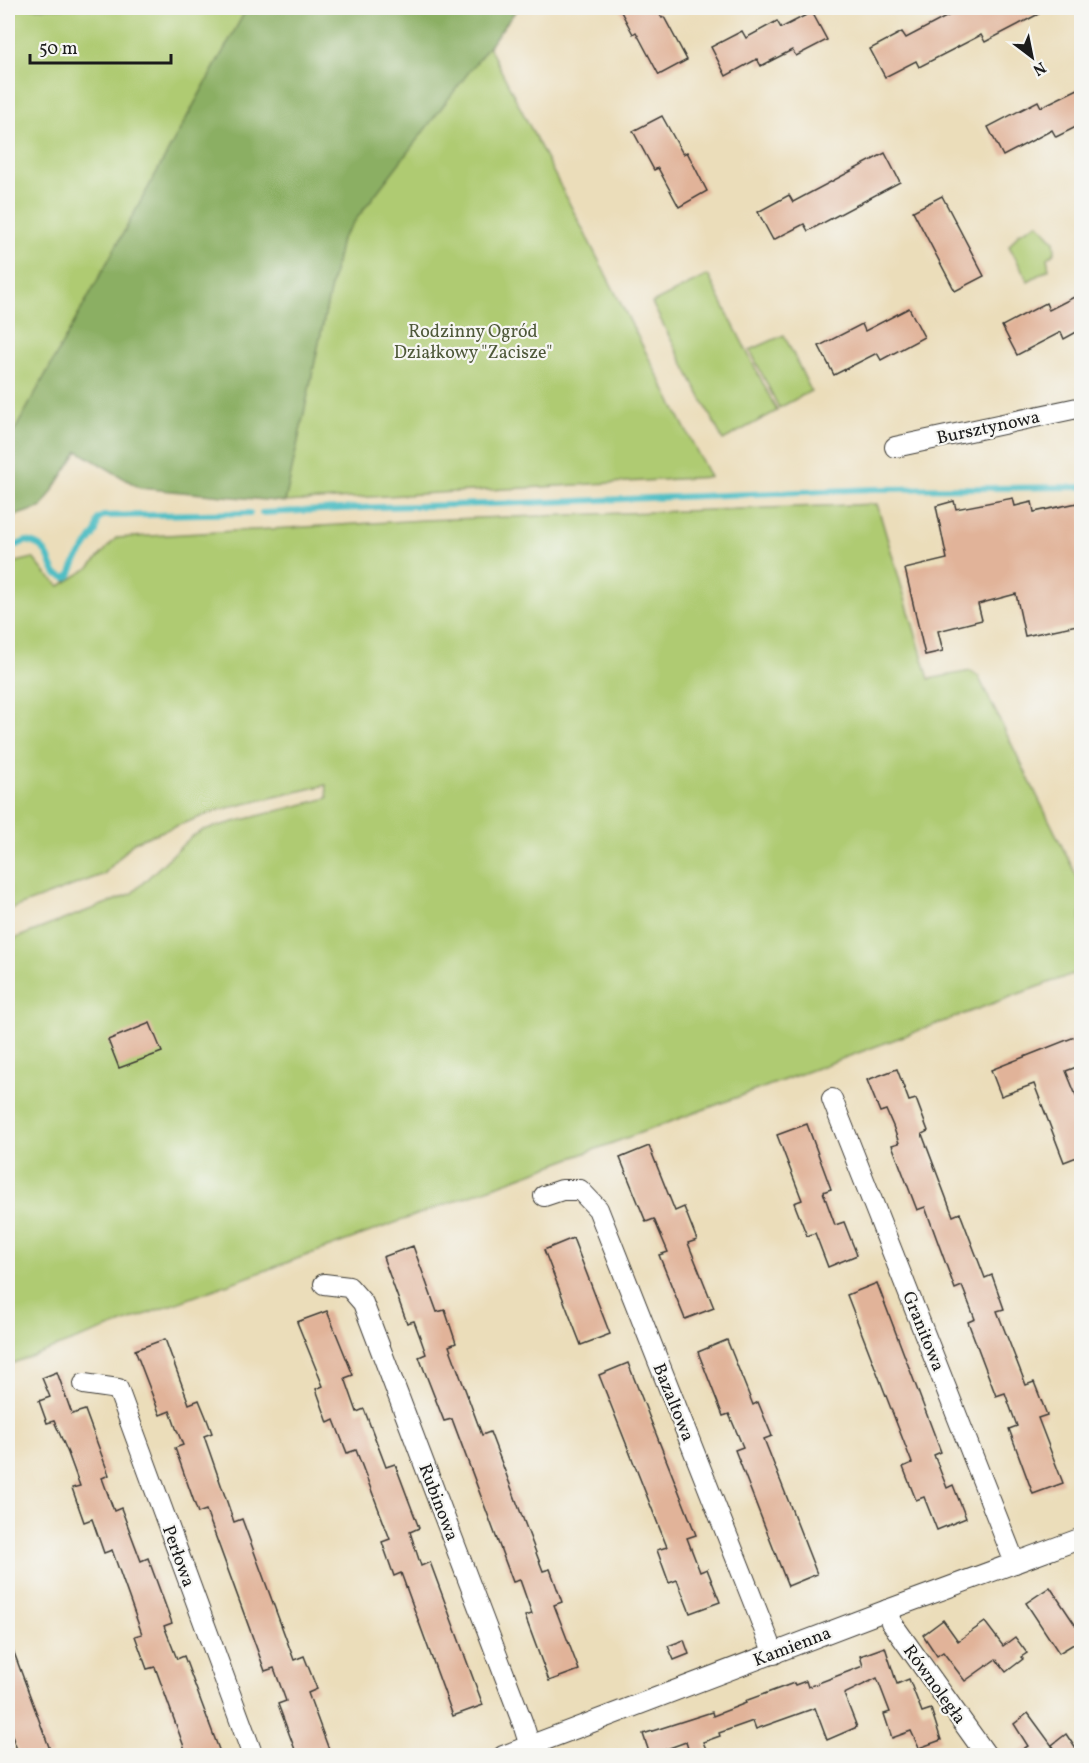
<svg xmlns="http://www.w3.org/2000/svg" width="1089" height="1763" font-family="Vollkorn,serif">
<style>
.green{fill:#afcb72;stroke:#667447;stroke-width:1.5}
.forest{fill:#8baf64;stroke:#546640;stroke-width:1.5}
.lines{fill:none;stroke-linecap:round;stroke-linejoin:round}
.stream{stroke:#4fbec4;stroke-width:6}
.building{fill:#e1b399}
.minor-casing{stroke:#3b3934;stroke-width:22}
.minor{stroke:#fff;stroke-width:20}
.labels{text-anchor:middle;stroke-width:4.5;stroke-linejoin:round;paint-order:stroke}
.park-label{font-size:18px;fill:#4f593a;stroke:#f6f6f2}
.street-label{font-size:18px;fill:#1c1c1c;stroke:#f6f6f2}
</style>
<rect width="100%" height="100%" fill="#f6f6f2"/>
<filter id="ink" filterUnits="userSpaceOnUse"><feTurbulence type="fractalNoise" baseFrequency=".0167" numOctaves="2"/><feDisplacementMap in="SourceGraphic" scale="12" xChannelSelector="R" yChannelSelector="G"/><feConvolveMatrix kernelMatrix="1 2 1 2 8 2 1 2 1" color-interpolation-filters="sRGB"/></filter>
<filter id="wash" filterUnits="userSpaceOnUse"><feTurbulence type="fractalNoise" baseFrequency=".008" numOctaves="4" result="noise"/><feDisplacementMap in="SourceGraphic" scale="24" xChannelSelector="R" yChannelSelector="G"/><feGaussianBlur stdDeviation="1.35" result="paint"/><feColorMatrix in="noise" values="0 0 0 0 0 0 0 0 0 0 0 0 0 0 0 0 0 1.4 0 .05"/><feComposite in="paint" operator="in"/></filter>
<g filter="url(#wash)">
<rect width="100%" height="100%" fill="#ebddba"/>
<g class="green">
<path d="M 8,8 L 247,8 L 8,443 Z"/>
<path d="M 488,45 L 710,477 L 285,502 L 341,239 Z"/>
<path d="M 1038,223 L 1054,241 L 1055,252 L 1047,258 L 1049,269 L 1028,281 L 1009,246 L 1019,233 Z"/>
<path d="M 708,275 L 777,411 L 723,440 L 652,303 Z"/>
<path d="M 784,335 L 811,391 L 779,408 L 750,350 Z"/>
<path d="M 877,504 L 929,679 L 971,671 L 978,676 L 1081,885 L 1081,971 L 8,1365 L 8,941 L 131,894 L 191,837 L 203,830 L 328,798 L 326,785 L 219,810 L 134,842 L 104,874 L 8,910 L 8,564 L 33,558 L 46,574 L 60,586 L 89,568 L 116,538 L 424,520 Z"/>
</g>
<path class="forest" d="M 247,8 L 518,8 L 341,239 L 285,502 L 140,488 L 78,451 L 42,507 L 8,518 L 8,443 Z"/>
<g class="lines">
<g class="stream">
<path d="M 262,513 L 379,507 L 525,503 L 874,489 L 1082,487"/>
<path d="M 8,549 L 26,541 C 50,546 46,557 56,574 L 66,578 L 70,575 L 76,561 L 96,532 L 98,519 L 103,516 L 250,513"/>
</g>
</g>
<g id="blocks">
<g class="building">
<path d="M 619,8 L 656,8 L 662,18 L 664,17 L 687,60 L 659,75 L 636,32 L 633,34 Z"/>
<path d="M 963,8 L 1050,8 L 985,42 L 981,35 L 919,67 L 916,61 L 885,77 L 870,49 L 902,32 L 906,38 Z"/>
<path d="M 812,12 L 827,40 L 796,56 L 792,50 L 761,66 L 757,59 L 726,76 L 711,47 L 742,31 L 746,38 L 777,21 L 781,28 Z"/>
<path d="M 1082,87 L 1082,124 L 1056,137 L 1052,130 L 1003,156 L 988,127 L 1038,101 L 1041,107 Z"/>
<path d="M 662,116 L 683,154 L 687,152 L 707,191 L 679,207 L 658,168 L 654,170 L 633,131 Z"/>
<path d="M 885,153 L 900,182 L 808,231 L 804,224 L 773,240 L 758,212 L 789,195 L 793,202 Z"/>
<path d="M 942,196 L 984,276 L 955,291 L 913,211 Z"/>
<path d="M 1082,293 L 1082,329 L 1064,339 L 1061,332 L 1017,355 L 1002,326 L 1046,303 L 1049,310 Z"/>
<path d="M 909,308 L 924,337 L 881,360 L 877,353 L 834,375 L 819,346 L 862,324 L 865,331 Z"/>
<path d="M 1013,498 L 1015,506 L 1032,502 L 1034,512 L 1082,502 L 1082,624 L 1025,636 L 1016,594 L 978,604 L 982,620 L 938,631 L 943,651 L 925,655 L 905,569 L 947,559 L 936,506 L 954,501 L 956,509 Z"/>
<path d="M 150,1023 L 162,1052 L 119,1068 L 108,1040 Z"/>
<path d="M 1082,1034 L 1082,1065 L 1066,1071 L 1082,1110 L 1082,1155 L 1064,1162 L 1034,1084 L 1001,1096 L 991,1070 Z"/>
<path d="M 897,1069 L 909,1101 L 916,1099 L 928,1131 L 922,1134 L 953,1216 L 960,1213 L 985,1278 L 992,1275 L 1004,1309 L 997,1311 L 1026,1385 L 1034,1382 L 1047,1415 L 1038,1418 L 1063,1483 L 1033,1494 L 1009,1429 L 1017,1426 L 1005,1393 L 996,1396 L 968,1322 L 975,1319 L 962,1286 L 955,1289 L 925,1207 L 917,1210 L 892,1145 L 899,1143 L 893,1126 L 886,1110 L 880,1112 L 867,1080 Z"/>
<path d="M 807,1124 L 831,1189 L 823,1192 L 835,1225 L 844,1222 L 857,1255 L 828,1267 L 815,1233 L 807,1236 L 794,1203 L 802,1200 L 777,1135 Z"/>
<path d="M 649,1146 L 675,1211 L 684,1207 L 697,1240 L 688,1243 L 714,1308 L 685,1319 L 659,1255 L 668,1252 L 654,1219 L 646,1222 L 620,1158 Z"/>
<path d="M 573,1238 L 610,1334 L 581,1345 L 544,1250 Z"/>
<path d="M 413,1246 L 437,1312 L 445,1310 L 456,1343 L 449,1346 L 482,1435 L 490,1432 L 543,1571 L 550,1569 L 562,1602 L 554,1605 L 579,1670 L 549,1681 L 525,1616 L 532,1614 L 520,1580 L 513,1582 L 452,1419 L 444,1421 L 419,1357 L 426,1354 L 420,1337 L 414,1321 L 407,1323 L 383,1257 Z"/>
<path d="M 877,1283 L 941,1452 L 934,1455 L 947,1488 L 953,1485 L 966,1518 L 937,1530 L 924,1497 L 916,1500 L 903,1467 L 912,1463 L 847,1295 Z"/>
<path d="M 327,1311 L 353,1375 L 345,1378 L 357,1412 L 364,1409 L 386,1467 L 395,1464 L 419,1528 L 410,1532 L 421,1566 L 430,1562 L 483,1705 L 453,1716 L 401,1573 L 394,1576 L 382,1542 L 390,1539 L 356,1450 L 347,1453 L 334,1420 L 328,1423 L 316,1389 L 323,1386 L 297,1322 Z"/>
<path d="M 165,1339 L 189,1404 L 199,1400 L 206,1417 L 212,1433 L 204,1436 L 234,1522 L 242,1519 L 294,1660 L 304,1656 L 317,1689 L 308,1693 L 331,1755 L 297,1755 L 278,1704 L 286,1701 L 274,1668 L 265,1671 L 206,1510 L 198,1513 L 175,1448 L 183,1445 L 176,1428 L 170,1411 L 160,1415 L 135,1350 Z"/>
<path d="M 727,1340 L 753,1405 L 758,1402 L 772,1436 L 764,1439 L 817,1574 L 788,1586 L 735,1450 L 743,1447 L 729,1414 L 723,1416 L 698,1352 Z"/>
<path d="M 628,1363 L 696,1535 L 687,1538 L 700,1572 L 707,1569 L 720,1602 L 690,1613 L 677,1580 L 669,1583 L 657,1550 L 667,1547 L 599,1375 Z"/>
<path d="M 57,1372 L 72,1414 L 85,1410 L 109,1475 L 102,1478 L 114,1511 L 121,1508 L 141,1561 L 148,1558 L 172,1623 L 164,1626 L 177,1659 L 184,1656 L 221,1755 L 187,1755 L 155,1667 L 147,1669 L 135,1636 L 142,1634 L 112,1550 L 104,1553 L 92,1519 L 84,1522 L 72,1488 L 80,1486 L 68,1453 L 54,1421 L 47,1423 L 39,1401 L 50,1397 L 42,1378 Z"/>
<path d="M 1050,1587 L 1082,1635 L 1082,1639 L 1059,1653 L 1026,1603 Z"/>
<path d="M 943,1620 L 958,1641 L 985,1622 L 1003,1646 L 1015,1637 L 1027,1653 L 1021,1657 L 1023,1659 L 1006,1672 L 996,1659 L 965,1681 L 943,1652 L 937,1656 L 923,1635 Z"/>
<path d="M 9,1639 L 26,1685 L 52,1755 L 19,1755 L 8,1725 L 8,1640 Z"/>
<path d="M 684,1640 L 689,1654 L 674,1660 L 668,1646 Z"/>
<path d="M 885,1647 L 897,1684 L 909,1679 L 922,1712 L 931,1709 L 941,1740 L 919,1748 L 911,1731 L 892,1738 L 884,1714 L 890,1712 L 877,1678 L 844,1694 L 857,1727 L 827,1740 L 815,1708 L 756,1729 L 753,1721 L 719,1733 L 720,1736 L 703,1742 L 706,1749 L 690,1755 L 686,1742 L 650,1755 L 643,1734 L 712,1712 L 713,1716 L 746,1703 L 745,1701 L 794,1683 L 795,1685 L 806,1681 L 808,1687 L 863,1666 L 860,1656 Z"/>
<path d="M 1028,1713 L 1053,1747 L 1041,1755 L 1014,1755 L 1028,1746 L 1014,1724 Z"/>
<path d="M 1066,1734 L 1080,1755 L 1059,1755 L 1052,1745 Z"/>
</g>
</g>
</g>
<g filter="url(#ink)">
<use href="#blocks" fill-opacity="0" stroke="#3b3934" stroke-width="1.5"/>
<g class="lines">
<defs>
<g id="minor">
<path d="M 895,447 L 1082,407"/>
<path d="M 832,1099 L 1015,1563"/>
<path d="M 544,1196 L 562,1190 L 580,1190 L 598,1209 L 774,1654"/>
<path d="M 324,1284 L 349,1287 L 363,1303 L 523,1724 L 533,1756"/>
<path d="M 84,1384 L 118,1389 L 253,1756"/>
<path d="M 887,1610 L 891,1622 L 987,1756"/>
<path d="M 503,1756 L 887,1610 L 1082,1538"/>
</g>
</defs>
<use href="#minor" class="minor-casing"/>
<use href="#minor" class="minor"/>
</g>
</g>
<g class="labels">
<g class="park-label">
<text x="473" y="337">Rodzinny Ogród<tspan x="473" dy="21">Działkowy "Zacisze"</tspan></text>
</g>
<g class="street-label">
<text transform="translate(988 427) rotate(-12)" y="6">Bursztynowa</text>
<text transform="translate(924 1331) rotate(68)" y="6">Granitowa</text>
<text transform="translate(674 1402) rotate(68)" y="6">Bazaltowa</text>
<text transform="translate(439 1502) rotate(69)" y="6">Rubinowa</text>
<text transform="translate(179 1556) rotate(70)" y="6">Perłowa</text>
<text transform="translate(792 1646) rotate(-21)" y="6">Kamienna</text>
<text transform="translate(935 1684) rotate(54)" y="6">Równoległa</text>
</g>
</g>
<rect width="1089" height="1763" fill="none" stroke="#f6f6f2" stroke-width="30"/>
<g transform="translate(1032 57) rotate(148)" stroke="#f6f6f2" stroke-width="4.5" paint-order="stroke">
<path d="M0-4.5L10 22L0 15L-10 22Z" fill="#1c1c1c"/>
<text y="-9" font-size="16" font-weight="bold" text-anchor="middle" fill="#1c1c1c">N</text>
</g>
<path d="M30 54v9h141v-9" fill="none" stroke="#1c1c1c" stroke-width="3"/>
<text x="39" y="54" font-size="18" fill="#1c1c1c" stroke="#f6f6f2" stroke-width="4.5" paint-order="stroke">50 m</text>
</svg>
